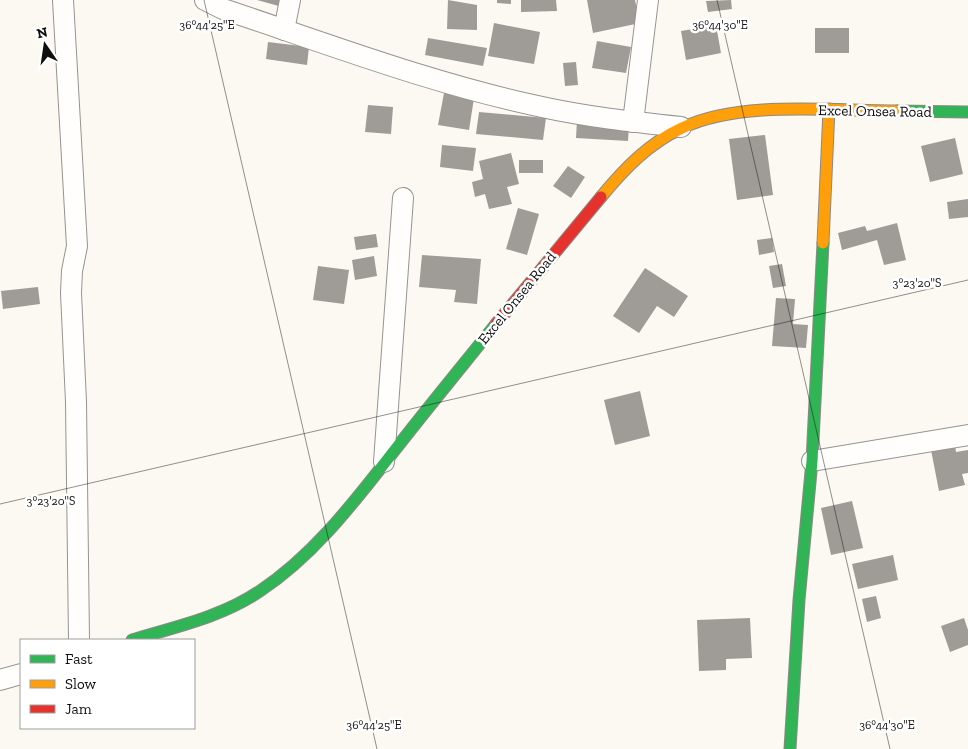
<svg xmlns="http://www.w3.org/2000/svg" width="968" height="749" font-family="'Zilla Slab',serif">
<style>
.building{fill:#9f9c98}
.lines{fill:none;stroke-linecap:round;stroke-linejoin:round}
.street-casing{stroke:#959491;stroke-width:22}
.fast-casing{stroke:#8c8a87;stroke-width:13}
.slow-casing{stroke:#8c8a87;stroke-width:13}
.jam-casing{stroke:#8c8a87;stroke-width:13}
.street{stroke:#fffefd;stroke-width:20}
.fast{stroke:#30b455;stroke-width:11}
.slow{stroke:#ff9f0a;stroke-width:11}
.jam{stroke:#e5322d;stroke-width:11}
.ticks{fill:none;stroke:#0e0e0e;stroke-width:1;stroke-opacity:0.45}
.labels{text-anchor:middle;stroke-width:5;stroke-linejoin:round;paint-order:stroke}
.street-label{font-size:15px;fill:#0e0e0e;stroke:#fff}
.ticks-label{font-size:12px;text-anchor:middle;fill:#0e0e0e;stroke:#fff;stroke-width:5;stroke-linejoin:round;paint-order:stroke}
</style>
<rect width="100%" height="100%" fill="#fcf9f2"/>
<g class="building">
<path d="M 257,0 L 288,0 L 286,8 Z"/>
<path d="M 448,0 L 477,5 L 477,30 L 447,29 Z"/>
<path d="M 497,0 L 511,0 L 511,4 L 497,3 Z"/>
<path d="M 521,0 L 556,0 L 557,11 L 521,12 Z"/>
<path d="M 587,0 L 635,0 L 640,23 L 593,33 Z"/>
<path d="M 731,0 L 732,9 L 708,12 L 706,1 Z"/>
<path d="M 494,23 L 540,32 L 534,64 L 488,56 Z"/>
<path d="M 716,25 L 721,53 L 686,60 L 681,31 Z"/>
<rect x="815" y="28" width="34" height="25"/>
<path d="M 428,38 L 487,48 L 483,66 L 425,55 Z"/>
<path d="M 597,41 L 631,47 L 626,73 L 592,68 Z"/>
<path d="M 268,42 L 309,47 L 307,65 L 266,59 Z"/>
<path d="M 576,62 L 578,85 L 565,86 L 563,63 Z"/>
<path d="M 444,93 L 474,98 L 469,130 L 438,125 Z"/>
<path d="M 368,105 L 393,107 L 391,134 L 365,132 Z"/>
<path d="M 479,112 L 546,118 L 543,140 L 476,134 Z"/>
<path d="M 577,120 L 629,124 L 628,141 L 576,138 Z"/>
<path d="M 765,135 L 773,195 L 737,200 L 729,139 Z"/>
<path d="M 955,138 L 963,174 L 930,182 L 921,146 Z"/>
<path d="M 442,145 L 476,148 L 473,171 L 440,167 Z"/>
<path d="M 511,153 L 519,184 L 507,187 L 512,204 L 489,209 L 485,194 L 475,197 L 472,182 L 483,179 L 479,161 Z"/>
<rect x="519" y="160" width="24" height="13"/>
<path d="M 568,166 L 585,177 L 571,198 L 553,186 Z"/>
<path d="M 968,199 L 968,217 L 949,219 L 947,202 Z"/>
<path d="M 518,208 L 539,214 L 527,255 L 506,249 Z"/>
<path d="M 897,223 L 906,260 L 884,265 L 877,240 L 842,250 L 838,233 L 865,226 L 867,231 Z"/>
<path d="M 376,234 L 378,247 L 356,250 L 354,237 Z"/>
<path d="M 772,238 L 774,252 L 759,255 L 757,240 Z"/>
<path d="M 422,255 L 481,259 L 477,304 L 454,302 L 456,290 L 419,287 Z"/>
<path d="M 374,256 L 377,276 L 355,280 L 352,260 Z"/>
<path d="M 782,264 L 786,286 L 773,288 L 769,266 Z"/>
<path d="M 318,266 L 349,270 L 344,304 L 313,300 Z"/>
<path d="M 645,268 L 688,296 L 674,317 L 657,306 L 639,333 L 613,316 Z"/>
<path d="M 38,287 L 40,304 L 3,309 L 1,291 Z"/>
<path d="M 776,298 L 795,299 L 793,324 L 808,325 L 806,348 L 772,346 Z"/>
<path d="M 640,391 L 650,436 L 615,445 L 604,400 Z"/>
<path d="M 955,445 L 956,452 L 968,450 L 968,473 L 962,474 L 965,485 L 939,491 L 931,450 Z"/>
<path d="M 852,501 L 863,548 L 831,555 L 821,508 Z"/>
<path d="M 893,555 L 898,580 L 858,589 L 852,564 Z"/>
<path d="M 876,596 L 881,618 L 867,622 L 862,599 Z"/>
<path d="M 750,618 L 752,658 L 726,659 L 726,670 L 699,671 L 697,620 Z"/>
<path d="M 964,618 L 968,630 L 968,645 L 950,652 L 941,626 Z"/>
</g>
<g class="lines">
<defs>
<g id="street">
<path d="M 63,0 L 77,246 L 72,271 L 71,293 L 76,402 L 79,640"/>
<path d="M 205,0 L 223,9 C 328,44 433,84 542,107 C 587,117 634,122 681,127"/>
<path d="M 284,30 L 290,0"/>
<path d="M 633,122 L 648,0"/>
<path d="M 812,461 L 968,435"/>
<path d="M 384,462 L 403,198"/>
<path d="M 0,680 L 21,674"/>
</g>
<g id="fast">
<path d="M 897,111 L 968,112"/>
<path d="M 132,640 C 175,627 222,617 260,591 C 316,554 357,498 398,446 C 430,405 463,365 496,324"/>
<path d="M 790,749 L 799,600 L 812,461 L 823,243"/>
</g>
<g id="slow">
<path d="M 601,197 C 624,169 649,143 682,128 C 740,100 832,111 897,111"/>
<path d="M 823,243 L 829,109"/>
</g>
<path id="jam" d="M 496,324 L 601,197"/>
</defs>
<use href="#street" class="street-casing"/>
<use href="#fast" class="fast-casing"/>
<use href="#slow" class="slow-casing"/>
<use href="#jam" class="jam-casing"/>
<use href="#street" class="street"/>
<use href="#fast" class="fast"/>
<use href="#slow" class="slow"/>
<use href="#jam" class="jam"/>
</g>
<path class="ticks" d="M 204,0 L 377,749M 717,0 L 890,749M 0,504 L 968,280"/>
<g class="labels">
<g class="street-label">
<text transform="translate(875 111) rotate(1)" y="5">Excel Onsea Road</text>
<text transform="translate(517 298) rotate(-51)" y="5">Excel Onsea Road</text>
</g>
</g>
<g class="ticks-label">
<text x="207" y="29">36°44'25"E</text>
<text x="720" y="29">36°44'30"E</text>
<text x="917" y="287">3°23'20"S</text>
<text x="51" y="505">3°23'20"S</text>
<text x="374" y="729">36°44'25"E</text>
<text x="887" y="729">36°44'30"E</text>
</g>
<rect x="20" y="639" width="175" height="90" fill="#ffffff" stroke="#9f9f9f"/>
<rect x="30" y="655" width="25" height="8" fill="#30b455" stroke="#9f9f9f"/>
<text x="65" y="664" font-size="15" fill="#0e0e0e">Fast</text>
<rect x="30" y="680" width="25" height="8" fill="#ff9f0a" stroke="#9f9f9f"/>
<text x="65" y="689" font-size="15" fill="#0e0e0e">Slow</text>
<rect x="30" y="705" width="25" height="8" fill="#e5322d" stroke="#9f9f9f"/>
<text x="65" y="714" font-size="15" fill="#0e0e0e">Jam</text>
<g transform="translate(45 45) rotate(347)" stroke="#ffffff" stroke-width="4" paint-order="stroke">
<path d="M0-4L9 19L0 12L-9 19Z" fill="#0e0e0e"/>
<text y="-8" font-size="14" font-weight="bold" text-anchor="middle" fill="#0e0e0e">N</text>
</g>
</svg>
